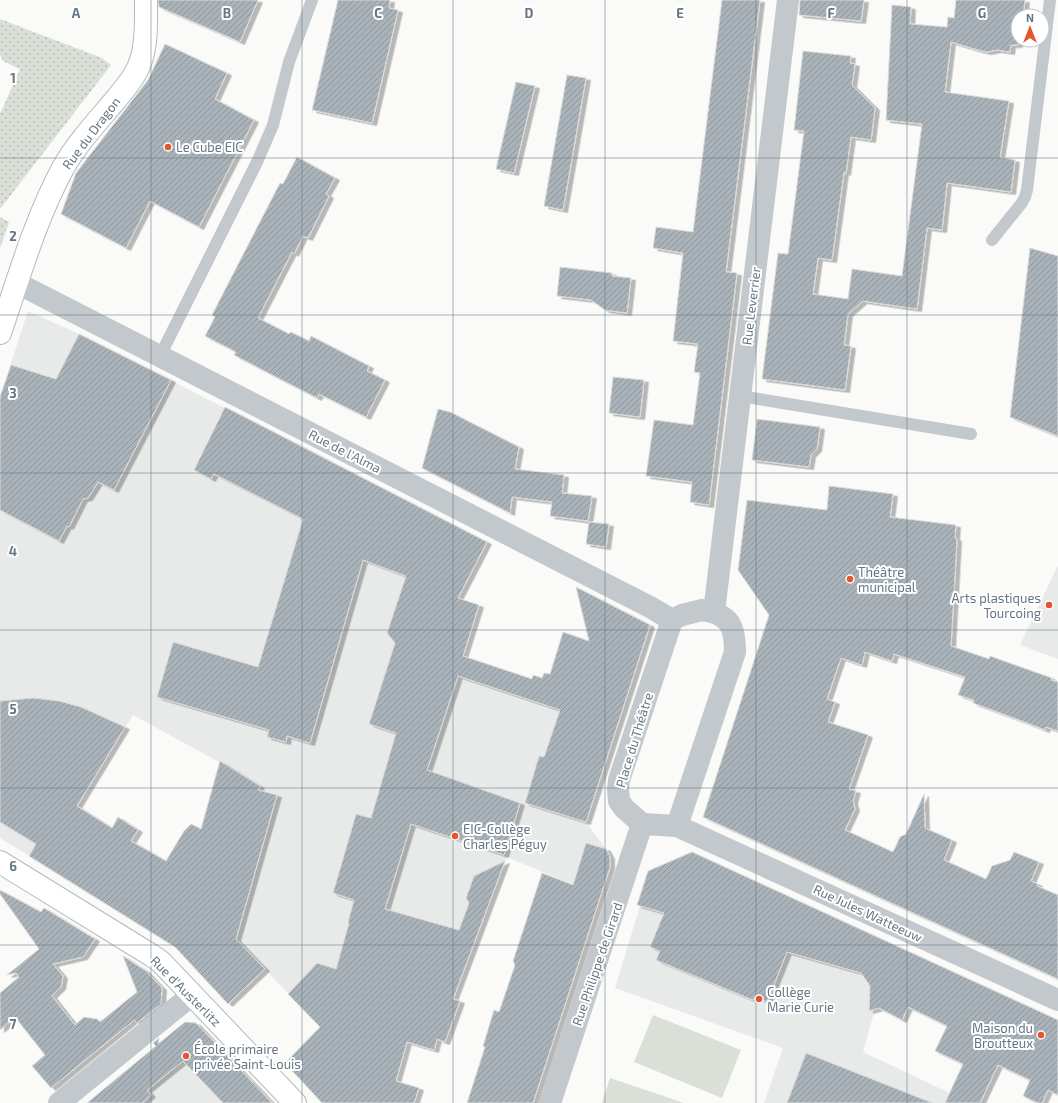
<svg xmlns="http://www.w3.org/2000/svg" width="1058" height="1103" font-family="'Exo 2',sans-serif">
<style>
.built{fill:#e8e9e9}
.grass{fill:url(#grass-dots)}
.park{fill:#dadfd7}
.building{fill:url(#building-hatch);stroke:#dcdcda;filter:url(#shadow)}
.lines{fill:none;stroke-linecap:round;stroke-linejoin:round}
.secondary-casing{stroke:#b3babf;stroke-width:24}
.lane{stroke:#c3c8cc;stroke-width:12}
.street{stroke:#c3c8cc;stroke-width:22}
.secondary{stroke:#fff;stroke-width:22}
.grid{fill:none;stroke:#657683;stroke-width:1;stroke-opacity:0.55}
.poi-dot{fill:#e4572e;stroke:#fff;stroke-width:1.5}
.labels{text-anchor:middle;stroke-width:4;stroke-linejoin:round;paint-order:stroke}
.street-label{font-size:13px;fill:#657683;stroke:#fff}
.poi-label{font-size:13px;fill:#657683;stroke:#fff;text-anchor:start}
.grid-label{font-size:13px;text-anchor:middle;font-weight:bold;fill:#657683;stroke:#fff;stroke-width:4;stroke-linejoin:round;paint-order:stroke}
</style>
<defs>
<pattern id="grass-dots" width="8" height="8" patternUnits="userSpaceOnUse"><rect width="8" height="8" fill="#dadfd7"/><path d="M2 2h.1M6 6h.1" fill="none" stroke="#b4b9b4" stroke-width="1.8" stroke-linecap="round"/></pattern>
<pattern id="building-hatch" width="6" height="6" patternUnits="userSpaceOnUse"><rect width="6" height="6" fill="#aab3b9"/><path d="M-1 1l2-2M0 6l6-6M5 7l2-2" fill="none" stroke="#8e969c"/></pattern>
<filter id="shadow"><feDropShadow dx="4.5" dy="2.5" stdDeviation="0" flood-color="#0004"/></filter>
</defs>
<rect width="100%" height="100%" fill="#fafaf8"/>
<g class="built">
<path d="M 28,311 L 79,334 L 428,511 L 388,632 L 623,708 L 586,822 L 606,849 L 610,857 L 610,867 L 601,896 L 507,857 L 434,1050 L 330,1021 L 306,1012 L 265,969 L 228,1004 L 175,947 L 201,838 L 199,837 L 219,762 L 133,715 L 41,863 L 0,838 L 0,397 Z"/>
<path d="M 1058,565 L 1058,659 L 1020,645 Z"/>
<path d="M 640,906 L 861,973 L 870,986 L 875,1009 L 863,1052 L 971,1103 L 764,1103 L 783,1048 L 615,988 Z"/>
<path d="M 185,1022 L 196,1023 L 259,1090 L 246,1103 L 87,1103 Z"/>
</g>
<g class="grass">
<path d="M 0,19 L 102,58 L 111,65 L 0,209 L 0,114 L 20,69 L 3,61 L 0,54 Z"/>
<path d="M 0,217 L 9,222 L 0,248 Z"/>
</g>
<g class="park">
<path d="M 653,1015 L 741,1050 L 722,1098 L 634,1062 Z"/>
<path d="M 610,1078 L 684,1103 L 602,1103 Z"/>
</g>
<g class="building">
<path d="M 158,0 L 258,0 L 240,42 L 159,7 Z"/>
<path d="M 338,0 L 390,0 L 389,8 L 398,10 L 372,123 L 312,110 Z"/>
<path d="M 722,0 L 760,0 L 726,272 L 737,273 L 709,505 L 690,502 L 692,482 L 646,476 L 654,420 L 693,425 L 700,373 L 694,372 L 698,344 L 673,341 L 683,253 L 653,248 L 656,227 L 693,232 Z"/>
<path d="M 800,0 L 864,0 L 861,21 L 799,15 Z"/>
<path d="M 956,0 L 1025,0 L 1023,16 L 1018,16 L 1018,45 L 1011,45 L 1010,52 L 997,50 L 987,52 L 978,50 L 951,42 L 945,92 L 1009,101 L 1000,157 L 1015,160 L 1011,192 L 947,183 L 942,230 L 927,228 L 917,309 L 863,301 L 848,314 L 844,345 L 851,346 L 845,390 L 762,379 L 778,253 L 788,254 L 804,131 L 794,130 L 803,51 L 851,56 L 850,63 L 855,64 L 852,85 L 875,108 L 871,140 L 851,137 L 846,173 L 844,172 L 832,260 L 818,258 L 813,294 L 848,299 L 852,269 L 902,276 L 922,124 L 886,120 L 892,5 L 911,7 L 910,24 L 947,27 L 948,17 L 954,18 Z"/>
<path d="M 165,44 L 227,73 L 215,99 L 254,120 L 199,227 L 150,201 L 126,248 L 61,214 L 76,173 L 148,80 Z"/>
<path d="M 567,75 L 586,78 L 563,210 L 544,206 Z"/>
<path d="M 516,82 L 535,86 L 514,173 L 496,169 Z"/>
<path d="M 297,157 L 335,178 L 326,194 L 329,196 L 308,238 L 303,236 L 294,254 L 292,252 L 258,318 L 289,334 L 291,332 L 309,341 L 311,336 L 369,366 L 367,371 L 385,380 L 366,417 L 319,394 L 317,398 L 278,378 L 234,355 L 236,352 L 205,336 L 215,317 L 212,315 L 280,183 L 283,184 Z"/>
<path d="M 1030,248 L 1058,256 L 1058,436 L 1010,417 Z"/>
<path d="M 560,267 L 612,273 L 612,276 L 631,278 L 627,313 L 605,310 L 591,300 L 557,296 Z"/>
<path d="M 79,334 L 171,380 L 114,490 L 98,482 L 88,498 L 83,499 L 69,527 L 67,526 L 59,541 L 0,510 L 0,397 L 11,365 L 56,379 Z"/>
<path d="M 613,377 L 644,380 L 640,417 L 609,413 Z"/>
<path d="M 225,407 L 487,542 L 458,598 L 479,605 L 463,656 L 532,679 L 533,675 L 542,678 L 544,673 L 550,674 L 563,632 L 589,641 L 576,587 L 650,625 L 586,822 L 525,803 L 539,756 L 544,757 L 560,710 L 458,676 L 427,770 L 520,803 L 504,855 L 411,824 L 385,909 L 459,930 L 469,903 L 466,898 L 474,876 L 505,861 L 453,999 L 460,1001 L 445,1042 L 437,1039 L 434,1050 L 407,1042 L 396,1081 L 419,1088 L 414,1103 L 322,1103 L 285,1063 L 320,1027 L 288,994 L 317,963 L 336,969 L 349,923 L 348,922 L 354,900 L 333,893 L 356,814 L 371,818 L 396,733 L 369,724 L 395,643 L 387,633 L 406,576 L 363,560 L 310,743 L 287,736 L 286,742 L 267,737 L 269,730 L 157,697 L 173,642 L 258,667 L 303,519 L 214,474 L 211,479 L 194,470 Z"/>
<path d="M 438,409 L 450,412 L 519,447 L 515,469 L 564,475 L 562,493 L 592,496 L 588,521 L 550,516 L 552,502 L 512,497 L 510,513 L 422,468 Z"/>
<path d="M 757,419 L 820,427 L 817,449 L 811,455 L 809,467 L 752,460 Z"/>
<path d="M 829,486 L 893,494 L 890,517 L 956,525 L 955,538 L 957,539 L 951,646 L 989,659 L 990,656 L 1015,665 L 1052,678 L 1051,680 L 1058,682 L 1058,731 L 1046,727 L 1045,730 L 1022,721 L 973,703 L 974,700 L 958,695 L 965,677 L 894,654 L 892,661 L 865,652 L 862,665 L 841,658 L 827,699 L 835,702 L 828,722 L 868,735 L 849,789 L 856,791 L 853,801 L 855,809 L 845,830 L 893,852 L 900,837 L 906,834 L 924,794 L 925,828 L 952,840 L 944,860 L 986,879 L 992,866 L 1010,860 L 1014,852 L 1039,862 L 1031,881 L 1038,884 L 1037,886 L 1058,895 L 1058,979 L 703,817 L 769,615 L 738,570 L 747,500 L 827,510 Z"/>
<path d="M 589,522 L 609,524 L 606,547 L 586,544 Z"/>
<path d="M 34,698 L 59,701 L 81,707 L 125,727 L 77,806 L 112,828 L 118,817 L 138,830 L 131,841 L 166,861 L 184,831 L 191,824 L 201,829 L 220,761 L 260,786 L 258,790 L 277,795 L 236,939 L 265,969 L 228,1004 L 175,947 L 29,856 L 36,844 L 0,822 L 0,701 Z"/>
<path d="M 586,843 L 606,849 L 610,857 L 610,867 L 533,1103 L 467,1103 L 485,1047 L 483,1046 L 494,1010 L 499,1012 L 515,965 L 513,961 L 542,873 L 573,885 Z"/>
<path d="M 692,852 L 1058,1020 L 1058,1095 L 1048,1090 L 1042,1103 L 1038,1103 L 1023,1096 L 1030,1080 L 998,1065 L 980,1103 L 945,1103 L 963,1064 L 935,1051 L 947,1026 L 908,1007 L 902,1020 L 879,1008 L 869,1011 L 870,986 L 861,973 L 787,952 L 767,1002 L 755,997 L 753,1000 L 656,960 L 660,951 L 650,947 L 664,913 L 637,905 L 648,871 Z"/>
<path d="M 0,890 L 41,912 L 44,908 L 95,939 L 83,957 L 53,964 L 63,976 L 61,987 L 52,996 L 75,1025 L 84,1017 L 97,1019 L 100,1022 L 137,992 L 123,956 L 146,971 L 162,988 L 161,1004 L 137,1023 L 134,1020 L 51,1088 L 32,1066 L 45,1055 L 15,1017 L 0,1030 L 0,993 L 19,977 L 16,973 L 7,975 L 39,949 L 0,894 Z"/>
<path d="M 185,1022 L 196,1023 L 272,1103 L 223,1103 L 183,1061 L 147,1090 L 151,1095 L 142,1103 L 87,1103 L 156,1046 L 153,1043 L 159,1038 L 158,1044 Z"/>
<path d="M 806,1053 L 930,1102 L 930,1103 L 787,1103 Z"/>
</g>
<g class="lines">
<defs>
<g id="secondary">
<path d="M 0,333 C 19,277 35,220 63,168 C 77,143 98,121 117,98 C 127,86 138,73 142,57 C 147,39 146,19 146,0"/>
<path d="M 0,862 L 151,955 L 161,962 L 295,1103"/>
</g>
</defs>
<use href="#secondary" class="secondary-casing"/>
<g class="lane">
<path d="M 992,240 L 1021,204 L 1025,197 L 1027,190 L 1050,0"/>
<path d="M 160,356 L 258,160 L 273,125 L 289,62 L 312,0"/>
<path d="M 740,396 L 971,434"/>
</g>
<g class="street">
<path d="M 17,283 L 650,607 L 672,620"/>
<path d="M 702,610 C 729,614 735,625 735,652 L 677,826 L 642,824 L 624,808 L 619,801 L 618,789 L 619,780 L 672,620 L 682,615 Z"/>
<path d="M 714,612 L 788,0"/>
<path d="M 677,826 L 1058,1000"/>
<path d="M 59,1103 L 192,995"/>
<path d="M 550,1103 L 642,824"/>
</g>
<use href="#secondary" class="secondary"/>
</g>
<path class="grid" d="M 151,0 L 151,1103M 302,0 L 302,1103M 453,0 L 453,1103M 605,0 L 605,1103M 756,0 L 756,1103M 907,0 L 907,1103M 0,158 L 1058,158M 0,315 L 1058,315M 0,473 L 1058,473M 0,630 L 1058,630M 0,788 L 1058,788M 0,945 L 1058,945"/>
<g class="poi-dot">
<circle cx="168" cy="147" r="4"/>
<circle cx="850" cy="579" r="4"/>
<circle cx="1049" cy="605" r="4"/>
<circle cx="455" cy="836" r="4"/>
<circle cx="759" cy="999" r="4"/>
<circle cx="1041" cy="1035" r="4"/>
<circle cx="186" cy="1056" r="4"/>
</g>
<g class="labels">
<g class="street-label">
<text transform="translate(91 133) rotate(-53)" y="5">Rue du Dragon</text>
<text transform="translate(751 306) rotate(-83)" y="5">Rue Leverrier</text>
<text transform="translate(345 451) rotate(27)" y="5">Rue de l'Alma</text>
<text transform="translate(634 740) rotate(-73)" y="5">Place du Théâtre</text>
<text transform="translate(868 913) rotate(25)" y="5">Rue Jules Watteeuw</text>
<text transform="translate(597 964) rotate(-71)" y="5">Rue Philippe de Girard</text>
<text transform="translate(186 991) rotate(45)" y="5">Rue d'Austerlitz</text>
</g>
<g class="poi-label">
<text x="176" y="152">Le Cube EIC</text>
<text x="858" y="577">Théâtre<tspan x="858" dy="15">municipal</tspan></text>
<text x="1041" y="603" text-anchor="end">Arts plastiques<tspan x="1041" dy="15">Tourcoing</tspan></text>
<text x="463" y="834">EIC-Collège<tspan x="463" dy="15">Charles Péguy</tspan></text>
<text x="767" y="997">Collège<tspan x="767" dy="15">Marie Curie</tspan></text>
<text x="1033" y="1033" text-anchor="end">Maison du<tspan x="1033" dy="15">Broutteux</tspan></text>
<text x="194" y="1054">École primaire<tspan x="194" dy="15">privée Saint-Louis</tspan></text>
</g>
</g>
<g class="grid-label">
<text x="76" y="18">A</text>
<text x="227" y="18">B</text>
<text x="378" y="18">C</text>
<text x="529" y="18">D</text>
<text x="680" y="18">E</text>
<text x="831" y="18">F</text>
<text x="982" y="18">G</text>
<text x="13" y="83">1</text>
<text x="13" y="241">2</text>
<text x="13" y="398">3</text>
<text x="13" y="556">4</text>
<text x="13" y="714">5</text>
<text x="13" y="871">6</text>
<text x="13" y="1029">7</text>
</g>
<g transform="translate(1030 28)"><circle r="19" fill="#ffffff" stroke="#c1c8cd"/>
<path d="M0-3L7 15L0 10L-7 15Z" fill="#e4572e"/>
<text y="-6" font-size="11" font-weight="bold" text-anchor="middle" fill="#657683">N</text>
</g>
</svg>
